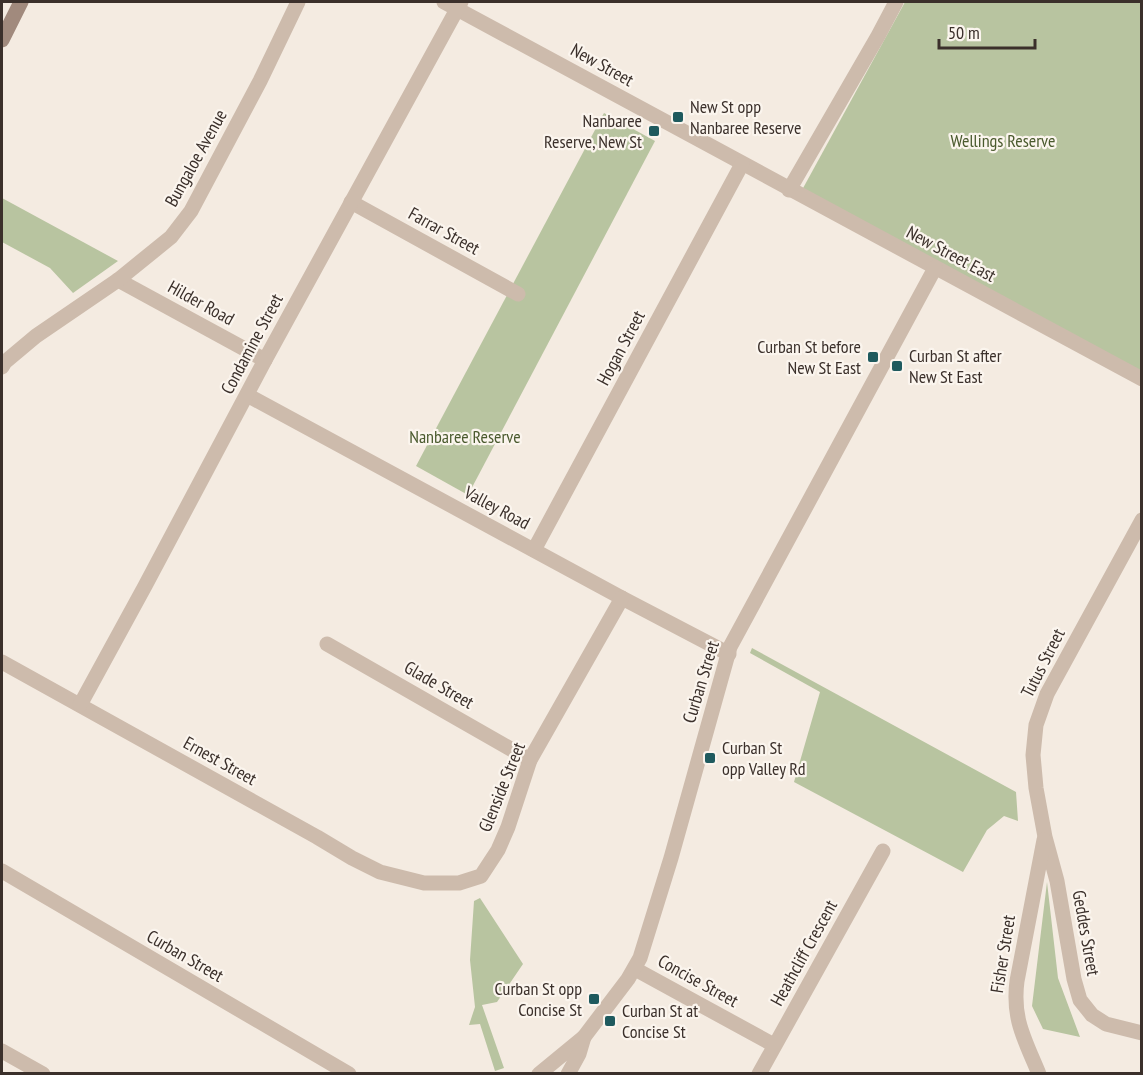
<svg xmlns="http://www.w3.org/2000/svg" width="1143" height="1075" font-family="'PT Sans Narrow',sans-serif">
<style>
.green{fill:#b8c4a0}
.lines{fill:none;stroke-linecap:round;stroke-linejoin:round}
.street{stroke:#cdbbac;stroke-width:15}
.secondary{stroke:#a18a7d;stroke-width:15}
.poi-dot{fill:#1f5a5e;stroke:#fbf5ee;stroke-width:2}
.labels{text-anchor:middle;stroke-width:4.5;stroke-linejoin:round;paint-order:stroke}
.street-label{font-size:18px;fill:#3b302b;stroke:#fbf5ee}
.poi-label{font-size:18px;fill:#3b302b;stroke:#fbf5ee;text-anchor:start}
.park-label{font-size:18px;fill:#4a5a2e;stroke:#fbf5ee}
</style>
<rect width="100%" height="100%" fill="#f4ebe1"/>
<g class="green">
<path d="M 905,2 L 1141,2 L 1141,377 L 802,190 Z"/>
<path d="M 604,113 L 655,141 L 468,495 L 416,466 Z"/>
<path d="M 2,198 L 118,261 L 73,293 L 50,268 L 2,242 Z"/>
<path d="M 752,648 L 1016,792 L 1018,821 L 1004,816 L 987,830 L 963,872 L 794,782 L 820,692 L 750,653 Z"/>
<path d="M 1047,882 L 1058,978 L 1080,1037 L 1043,1029 L 1032,1006 Z"/>
<path d="M 480,898 L 523,964 L 497,1002 L 482,1005 L 504,1068 L 495,1071 L 480,1024 L 469,1025 L 475,1007 L 470,960 L 474,901 Z"/>
</g>
<g class="lines">
<g class="street">
<path d="M 444,2 L 1142,379"/>
<path d="M 789,190 L 878,36 L 896,2"/>
<path d="M 351,202 L 518,294"/>
<path d="M 118,280 L 265,360"/>
<path d="M 2,367 L 5,362 L 36,336 L 118,280 L 171,237 L 191,211 L 260,81 L 298,2"/>
<path d="M 247,395 L 622,598 L 729,654"/>
<path d="M 1142,520 L 1047,694 L 1036,725 L 1033,755 L 1036,788 L 1045,837 L 1057,881 L 1074,979 L 1080,1000 L 1092,1015 L 1106,1024 L 1142,1033"/>
<path d="M 534,550 L 742,164"/>
<path d="M 327,644 L 530,760"/>
<path d="M 2,662 L 317,837 L 352,858 L 380,872 L 424,883 L 459,883 L 481,876 L 498,850 L 508,827 L 530,760 L 622,598"/>
<path d="M 80,705 L 145,586 L 265,360 L 461,2"/>
<path d="M 2,871 L 349,1074"/>
<path d="M 635,969 L 774,1045"/>
<path d="M 2,1051 L 43,1074"/>
<path d="M 539,1074 L 584,1037 L 628,979 L 640,958 L 671,858 L 730,647 L 935,268"/>
<path d="M 568,1074 L 579,1054 L 584,1037"/>
<path d="M 759,1074 L 883,851"/>
<path d="M 1039,1074 C 1025,1040 1012,1019 1017,981 L 1044,840"/>
</g>
<path class="secondary" d="M 2,40 L 21,2"/>
</g>
<g class="poi-dot">
<rect x="672" y="111" width="12" height="12" rx="3"/>
<rect x="648" y="125" width="12" height="12" rx="3"/>
<rect x="867" y="351" width="12" height="12" rx="3"/>
<rect x="891" y="360" width="12" height="12" rx="3"/>
<rect x="704" y="752" width="12" height="12" rx="3"/>
<rect x="588" y="993" width="12" height="12" rx="3"/>
<rect x="604" y="1015" width="12" height="12" rx="3"/>
</g>
<g class="labels">
<g class="street-label">
<text transform="translate(602 65) rotate(29)" y="6">New Street</text>
<text transform="translate(196 158) rotate(-61)" y="6">Bungaloe Avenue</text>
<text transform="translate(444 231) rotate(29)" y="6">Farrar Street</text>
<text transform="translate(951 254) rotate(28)" y="6">New Street East</text>
<text transform="translate(201 303) rotate(29)" y="6">Hilder Road</text>
<text transform="translate(252 344) rotate(-62)" y="6">Condamine Street</text>
<text transform="translate(621 348) rotate(-62)" y="6">Hogan Street</text>
<text transform="translate(497 508) rotate(28)" y="6">Valley Road</text>
<text transform="translate(1043 663) rotate(-63)" y="6">Tutus Street</text>
<text transform="translate(701 682) rotate(-73)" y="6">Curban Street</text>
<text transform="translate(439 685) rotate(30)" y="6">Glade Street</text>
<text transform="translate(220 761) rotate(29)" y="6">Ernest Street</text>
<text transform="translate(502 787) rotate(-68)" y="6">Glenside Street</text>
<text transform="translate(1086 933) rotate(80)" y="6">Geddes Street</text>
<text transform="translate(804 953) rotate(-61)" y="6">Heathcliff Crescent</text>
<text transform="translate(1003 954) rotate(-81)" y="6">Fisher Street</text>
<text transform="translate(185 956) rotate(30)" y="6">Curban Street</text>
<text transform="translate(698 981) rotate(29)" y="6">Concise Street</text>
</g>
<g class="poi-label">
<text x="690" y="113">New St opp<tspan x="690" dy="21">Nanbaree Reserve</tspan></text>
<text x="642" y="127" text-anchor="end">Nanbaree<tspan x="642" dy="21">Reserve, New St</tspan></text>
<text x="861" y="353" text-anchor="end">Curban St before<tspan x="861" dy="21">New St East</tspan></text>
<text x="909" y="362">Curban St after<tspan x="909" dy="21">New St East</tspan></text>
<text x="722" y="754">Curban St<tspan x="722" dy="21">opp Valley Rd</tspan></text>
<text x="582" y="995" text-anchor="end">Curban St opp<tspan x="582" dy="21">Concise St</tspan></text>
<text x="622" y="1017">Curban St at<tspan x="622" dy="21">Concise St</tspan></text>
</g>
<g class="park-label">
<text x="1003" y="147">Wellings Reserve</text>
<text x="465" y="443">Nanbaree Reserve</text>
</g>
</g>
<rect width="1143" height="1075" fill="none" stroke="#3b302b" stroke-width="6"/>
<path d="M939 39v9h96v-9" fill="none" stroke="#3b302b" stroke-width="3"/>
<text x="948" y="39" font-size="18" fill="#3b302b" stroke="#fbf5ee" stroke-width="4.5" paint-order="stroke">50 m</text>
</svg>
